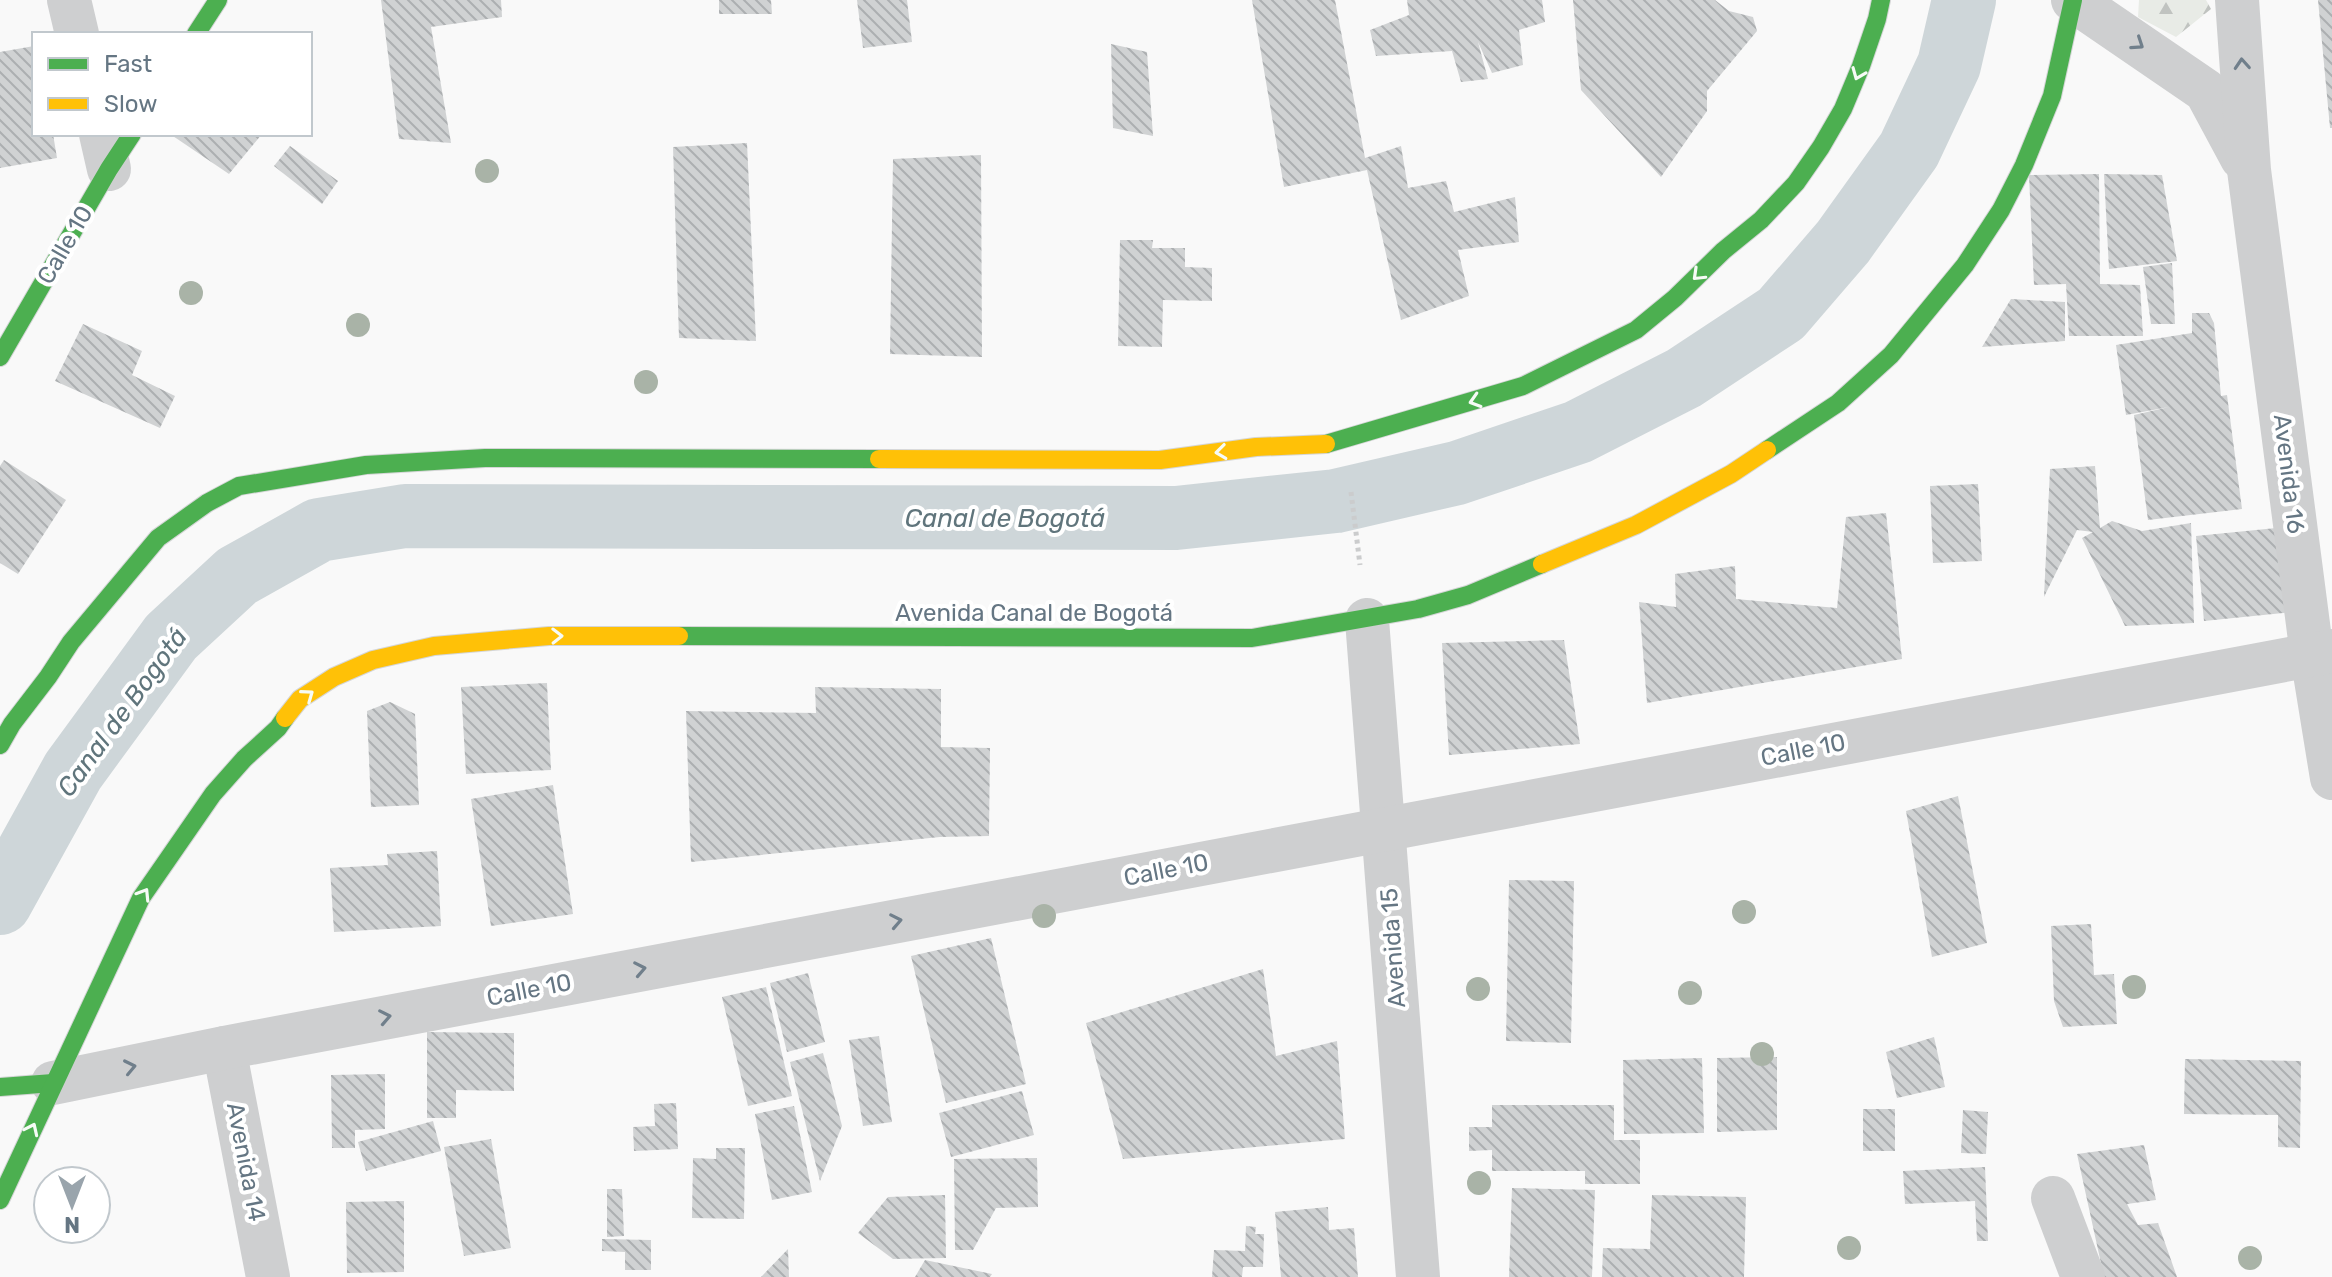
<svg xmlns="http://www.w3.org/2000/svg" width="2332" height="1277" font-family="Rubik,sans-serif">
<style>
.forest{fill:url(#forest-firs)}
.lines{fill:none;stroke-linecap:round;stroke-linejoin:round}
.canal{stroke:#ced6d9;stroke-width:64}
.building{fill:url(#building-back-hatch)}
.fast-casing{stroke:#d5d6d7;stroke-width:20}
.slow-casing{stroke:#d5d6d7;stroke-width:20}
.path{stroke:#cbcccd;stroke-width:5;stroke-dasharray:4 4;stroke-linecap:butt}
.street{stroke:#cecfd0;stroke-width:44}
.fast{stroke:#4caf50;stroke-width:18}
.slow{stroke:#ffc107;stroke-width:18}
.tree{fill:#a9b3a7}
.oneway{stroke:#707f8b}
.oneway2{stroke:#f6fbf6}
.labels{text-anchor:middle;stroke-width:8;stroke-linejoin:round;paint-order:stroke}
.street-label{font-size:24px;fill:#657683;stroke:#fff}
.water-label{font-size:26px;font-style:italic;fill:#60757c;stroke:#fff}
</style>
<defs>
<pattern id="forest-firs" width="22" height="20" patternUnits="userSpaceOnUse" patternTransform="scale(2)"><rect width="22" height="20" fill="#e8ebe6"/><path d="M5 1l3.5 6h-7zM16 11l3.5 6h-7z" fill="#c0c3c0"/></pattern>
<pattern id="building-back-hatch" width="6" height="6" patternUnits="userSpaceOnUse" patternTransform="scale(2)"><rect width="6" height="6" fill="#d0d2d3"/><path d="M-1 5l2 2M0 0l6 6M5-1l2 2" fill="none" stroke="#acafb1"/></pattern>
</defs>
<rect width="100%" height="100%" fill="#f9f9f9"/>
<path class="forest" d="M 2139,0 L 2206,0 L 2211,9 L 2176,37 L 2138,17 Z"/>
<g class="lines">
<path class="canal" d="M 0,903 L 73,771 L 171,637 L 237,576 L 319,530 L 405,516 L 1176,518 L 1336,501 L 1457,473 L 1578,432 L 1684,378 L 1781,314 L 1843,242 L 1909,150 L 1949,65 L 1964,0"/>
</g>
<g class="building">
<path d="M 381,0 L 501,0 L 502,17 L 431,27 L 451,143 L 399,139 Z"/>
<path d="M 719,0 L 771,0 L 772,14 L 719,14 Z"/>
<path d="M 857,0 L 907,0 L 912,42 L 863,48 Z"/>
<path d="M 1252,0 L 1335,0 L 1365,158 L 1401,146 L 1408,188 L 1446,181 L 1454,212 L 1515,197 L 1519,242 L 1458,250 L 1469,296 L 1401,320 L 1367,170 L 1284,187 Z"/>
<path d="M 1407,0 L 1542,0 L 1545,22 L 1519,30 L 1523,65 L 1492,73 L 1478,42 L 1488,79 L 1461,82 L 1452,51 L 1376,56 L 1370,30 L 1409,15 Z"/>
<path d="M 1573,0 L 1715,0 L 1729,11 L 1753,17 L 1757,31 L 1707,91 L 1707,111 L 1661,177 L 1581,90 Z"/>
<path d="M 2318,0 L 2332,0 L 2332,128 L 2330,128 Z"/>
<path d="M 1111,44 L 1147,52 L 1153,136 L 1113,128 Z"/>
<path d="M 34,46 L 34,134 L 53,134 L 57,158 L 0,168 L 0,52 Z"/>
<path d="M 170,134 L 262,134 L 229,174 Z"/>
<path d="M 747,143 L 756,341 L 679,338 L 673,147 Z"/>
<path d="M 290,146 L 338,181 L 322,204 L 274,166 Z"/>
<path d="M 981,155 L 982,357 L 890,354 L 893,159 Z"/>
<path d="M 2099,174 L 2100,284 L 2140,285 L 2143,336 L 2069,336 L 2066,284 L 2034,285 L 2029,175 Z"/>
<path d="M 2104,174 L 2162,175 L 2177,261 L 2109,269 Z"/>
<path d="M 1120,240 L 1153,240 L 1152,248 L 1185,248 L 1185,267 L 1212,268 L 1212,301 L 1163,300 L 1162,347 L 1118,346 Z"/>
<path d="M 2172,263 L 2175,324 L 2151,324 L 2143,267 Z"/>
<path d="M 2011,299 L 2065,302 L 2065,341 L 1982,347 Z"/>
<path d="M 2192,313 L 2209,313 L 2214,323 L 2221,396 L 2227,395 L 2242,509 L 2148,520 L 2134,415 L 2169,407 L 2126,415 L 2116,345 L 2192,333 Z"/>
<path d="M 83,324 L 142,351 L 132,375 L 175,396 L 160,428 L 55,381 Z"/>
<path d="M 4,460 L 66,500 L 18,574 L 0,563 L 0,466 Z"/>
<path d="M 2095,466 L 2100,528 L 2112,521 L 2142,531 L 2191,523 L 2194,623 L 2125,626 L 2082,538 L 2093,532 L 2077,530 L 2044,597 L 2050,469 Z"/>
<path d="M 1978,484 L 1982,561 L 1933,563 L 1930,486 Z"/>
<path d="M 1886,513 L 1902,659 L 1647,703 L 1639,602 L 1676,607 L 1675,574 L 1735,566 L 1736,599 L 1837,608 L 1846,517 Z"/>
<path d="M 2286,527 L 2293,612 L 2204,621 L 2196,536 Z"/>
<path d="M 1564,640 L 1580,744 L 1449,755 L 1442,643 Z"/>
<path d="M 547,683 L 551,770 L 466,774 L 461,687 Z"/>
<path d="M 815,687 L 941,689 L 941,747 L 990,748 L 989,836 L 940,837 L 691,862 L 686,711 L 816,713 Z"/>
<path d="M 390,702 L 415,714 L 419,805 L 371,807 L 367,711 Z"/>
<path d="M 553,785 L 573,914 L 491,926 L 471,799 Z"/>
<path d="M 1958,796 L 1987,943 L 1932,957 L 1906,811 Z"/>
<path d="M 437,851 L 441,926 L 334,932 L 330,868 L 388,865 L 387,854 Z"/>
<path d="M 1509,880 L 1574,881 L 1571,1043 L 1506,1041 Z"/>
<path d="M 2091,924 L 2094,975 L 2114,974 L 2117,1024 L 2063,1027 L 2054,1001 L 2051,926 Z"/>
<path d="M 991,938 L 1026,1084 L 946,1103 L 911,956 Z"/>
<path d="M 1263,969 L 1276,1056 L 1337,1041 L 1345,1139 L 1123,1159 L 1086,1023 Z"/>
<path d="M 808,973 L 825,1042 L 787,1052 L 770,983 Z"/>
<path d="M 766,987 L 792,1096 L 748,1106 L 722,997 Z"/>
<path d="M 427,1032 L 514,1033 L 514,1091 L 456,1090 L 456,1118 L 427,1118 Z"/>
<path d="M 879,1036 L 892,1122 L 863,1126 L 849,1040 Z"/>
<path d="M 1934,1037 L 1945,1087 L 1897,1098 L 1886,1052 Z"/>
<path d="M 823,1053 L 842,1126 L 820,1181 L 790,1062 Z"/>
<path d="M 1777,1057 L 1777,1130 L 1717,1132 L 1717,1058 Z"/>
<path d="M 1702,1058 L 1704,1133 L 1624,1134 L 1623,1060 Z"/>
<path d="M 2185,1059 L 2301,1061 L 2300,1148 L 2278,1147 L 2278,1115 L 2184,1114 Z"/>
<path d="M 385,1074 L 385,1129 L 355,1130 L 355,1148 L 332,1148 L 331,1075 Z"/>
<path d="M 1022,1091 L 1034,1135 L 951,1157 L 939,1113 Z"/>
<path d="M 676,1103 L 678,1149 L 634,1151 L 633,1127 L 655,1126 L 654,1104 Z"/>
<path d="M 1492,1105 L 1614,1105 L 1614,1140 L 1640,1140 L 1640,1184 L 1585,1184 L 1585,1171 L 1492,1171 L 1492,1150 L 1469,1151 L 1469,1127 L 1492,1127 Z"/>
<path d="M 794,1106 L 812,1192 L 772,1200 L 755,1114 Z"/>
<rect x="1863" y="1109" width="32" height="42"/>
<path d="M 1963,1110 L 1988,1112 L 1986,1154 L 1961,1153 Z"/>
<path d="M 433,1121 L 441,1151 L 366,1171 L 358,1142 Z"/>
<path d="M 491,1139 L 511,1248 L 464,1256 L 444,1147 Z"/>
<path d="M 2144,1145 L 2156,1200 L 2127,1204 L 2138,1225 L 2158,1223 L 2177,1277 L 2104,1277 L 2077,1154 Z"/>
<path d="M 716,1148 L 745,1148 L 744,1219 L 692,1218 L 693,1158 L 716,1159 Z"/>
<path d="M 1037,1158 L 1038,1207 L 996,1208 L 973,1250 L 955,1250 L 954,1159 Z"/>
<path d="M 1985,1167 L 1988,1241 L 1977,1241 L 1975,1201 L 1905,1204 L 1903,1171 Z"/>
<path d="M 1512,1188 L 1595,1190 L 1592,1277 L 1509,1277 Z"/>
<path d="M 607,1189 L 622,1189 L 624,1236 L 607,1237 Z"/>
<path d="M 945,1195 L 946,1258 L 893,1259 L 858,1233 L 888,1197 Z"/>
<path d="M 1652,1195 L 1746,1197 L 1744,1277 L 1602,1277 L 1603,1248 L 1650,1249 Z"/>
<path d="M 404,1201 L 404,1272 L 347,1273 L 346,1202 Z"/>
<path d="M 1328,1207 L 1329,1230 L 1354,1228 L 1358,1277 L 1281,1277 L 1275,1212 Z"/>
<path d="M 1246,1226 L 1256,1227 L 1255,1234 L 1264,1234 L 1263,1267 L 1243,1267 L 1242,1277 L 1212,1277 L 1214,1250 L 1245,1251 Z"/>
<path d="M 602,1239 L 651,1240 L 651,1270 L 625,1270 L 625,1252 L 602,1251 Z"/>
<path d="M 788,1249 L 789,1277 L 761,1277 Z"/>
<path d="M 925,1260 L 992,1274 L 990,1277 L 915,1277 Z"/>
</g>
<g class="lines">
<defs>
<g id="fast">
<path d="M 196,34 L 218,0"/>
<path d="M 0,357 L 109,169 L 132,134"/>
<path d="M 1326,444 L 1523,386 L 1636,330 L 1675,298 L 1723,251 L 1761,220 L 1796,183 L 1821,147 L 1843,109 L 1861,66 L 1877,19 L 1881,0"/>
<path d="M 1767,450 L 1838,403 L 1891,355 L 1965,265 L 2001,210 L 2024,165 L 2052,96 L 2073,0"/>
<path d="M 679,636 L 1252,638 L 1418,609 L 1468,595 L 1542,564"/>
<path d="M 0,745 L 12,724 L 48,677 L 71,642 L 158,538 L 207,503 L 239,486 L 366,465 L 485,458 L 879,459"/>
<path d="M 0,1087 L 53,1083"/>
<path d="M 0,1200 L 141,898 L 213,794 L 244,759 L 278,728 L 285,718"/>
</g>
<g id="slow">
<path d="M 879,459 L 1160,460 L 1256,447 L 1326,444"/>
<path d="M 1542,564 L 1636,525 L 1731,474 L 1767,450"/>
<path d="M 285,718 L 300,699 L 334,677 L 373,660 L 434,646 L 549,636 L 679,636"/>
</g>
</defs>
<use href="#fast" class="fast-casing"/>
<use href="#slow" class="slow-casing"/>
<path class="path" d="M 1351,492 L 1360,565"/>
<g class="street">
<path d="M 69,0 L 77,34"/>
<path d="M 2073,0 L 2206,91 L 2242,158"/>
<path d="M 2237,0 L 2249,170 L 2312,655 L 2332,778"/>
<path d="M 101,134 L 109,169"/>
<path d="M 1367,620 L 1418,1277"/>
<path d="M 224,1048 L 268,1277"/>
<path d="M 53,1083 L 224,1048 L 2332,651"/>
<path d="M 2053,1198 L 2083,1277"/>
</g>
<use href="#fast" class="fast"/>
<use href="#slow" class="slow"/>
</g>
<g class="tree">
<circle cx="487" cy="171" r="12"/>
<circle cx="191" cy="293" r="12"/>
<circle cx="358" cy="325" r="12"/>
<circle cx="646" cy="382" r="12"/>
<circle cx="1744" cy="912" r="12"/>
<circle cx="1044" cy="916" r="12"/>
<circle cx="2134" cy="987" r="12"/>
<circle cx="1478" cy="989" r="12"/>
<circle cx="1690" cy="993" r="12"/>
<circle cx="1762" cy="1054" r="12"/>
<circle cx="1479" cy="1183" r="12"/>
<circle cx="1849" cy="1248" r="12"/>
<circle cx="2250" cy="1258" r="12"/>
</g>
<defs><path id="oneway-chevron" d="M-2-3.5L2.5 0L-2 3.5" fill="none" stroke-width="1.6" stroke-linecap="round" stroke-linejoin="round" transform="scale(2)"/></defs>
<g class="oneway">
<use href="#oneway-chevron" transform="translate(2138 44) rotate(34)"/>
<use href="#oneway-chevron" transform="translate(2242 64) rotate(-94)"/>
<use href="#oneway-chevron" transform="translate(896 921) rotate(-11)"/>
<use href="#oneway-chevron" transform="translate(640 969) rotate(-11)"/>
<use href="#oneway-chevron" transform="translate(385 1017) rotate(-11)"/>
<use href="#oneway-chevron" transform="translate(130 1067) rotate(-12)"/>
</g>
<g class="oneway2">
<use href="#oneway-chevron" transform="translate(1858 74) rotate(112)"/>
<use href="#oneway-chevron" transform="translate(1698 275) rotate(136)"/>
<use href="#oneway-chevron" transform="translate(1475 401) rotate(163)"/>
<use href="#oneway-chevron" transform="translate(1221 452) rotate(173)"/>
<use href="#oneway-chevron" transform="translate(557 636) rotate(-1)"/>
<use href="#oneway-chevron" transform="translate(308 695) rotate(-36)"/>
<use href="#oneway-chevron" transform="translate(144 894) rotate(-58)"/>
<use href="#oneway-chevron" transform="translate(32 1129) rotate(-65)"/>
</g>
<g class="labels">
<g class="street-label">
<text transform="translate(65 245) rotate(-60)" y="8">Calle 10</text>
<text transform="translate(2289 474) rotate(83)" y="8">Avenida 16</text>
<text x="1034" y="621">Avenida Canal de Bogotá</text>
<text transform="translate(1803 750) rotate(-11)" y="8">Calle 10</text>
<text transform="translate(1166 870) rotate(-11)" y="8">Calle 10</text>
<text transform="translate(1393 948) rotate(-94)" y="8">Avenida 15</text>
<text transform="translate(529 990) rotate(-11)" y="8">Calle 10</text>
<text transform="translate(246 1162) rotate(79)" y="8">Avenida 14</text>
</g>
<g class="water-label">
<text x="1005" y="527">Canal de Bogotá</text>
<text transform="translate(122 712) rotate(-54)" y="9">Canal de Bogotá</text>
</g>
</g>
<rect x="32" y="32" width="280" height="104" fill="#ffffff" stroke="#c1c8cd" stroke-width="2"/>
<rect x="48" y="58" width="40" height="12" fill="#4caf50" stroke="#c1c8cd" stroke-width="2"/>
<text x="104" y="72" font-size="24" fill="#657683">Fast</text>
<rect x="48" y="98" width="40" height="12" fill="#ffc107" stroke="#c1c8cd" stroke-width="2"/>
<text x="104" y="112" font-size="24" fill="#657683">Slow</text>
<g transform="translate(72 1205) rotate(180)"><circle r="38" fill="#ffffff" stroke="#c1c8cd" stroke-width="2"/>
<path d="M0-6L14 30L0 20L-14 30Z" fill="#99a4ac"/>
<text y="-12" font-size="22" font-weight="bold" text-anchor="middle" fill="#657683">N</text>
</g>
</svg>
